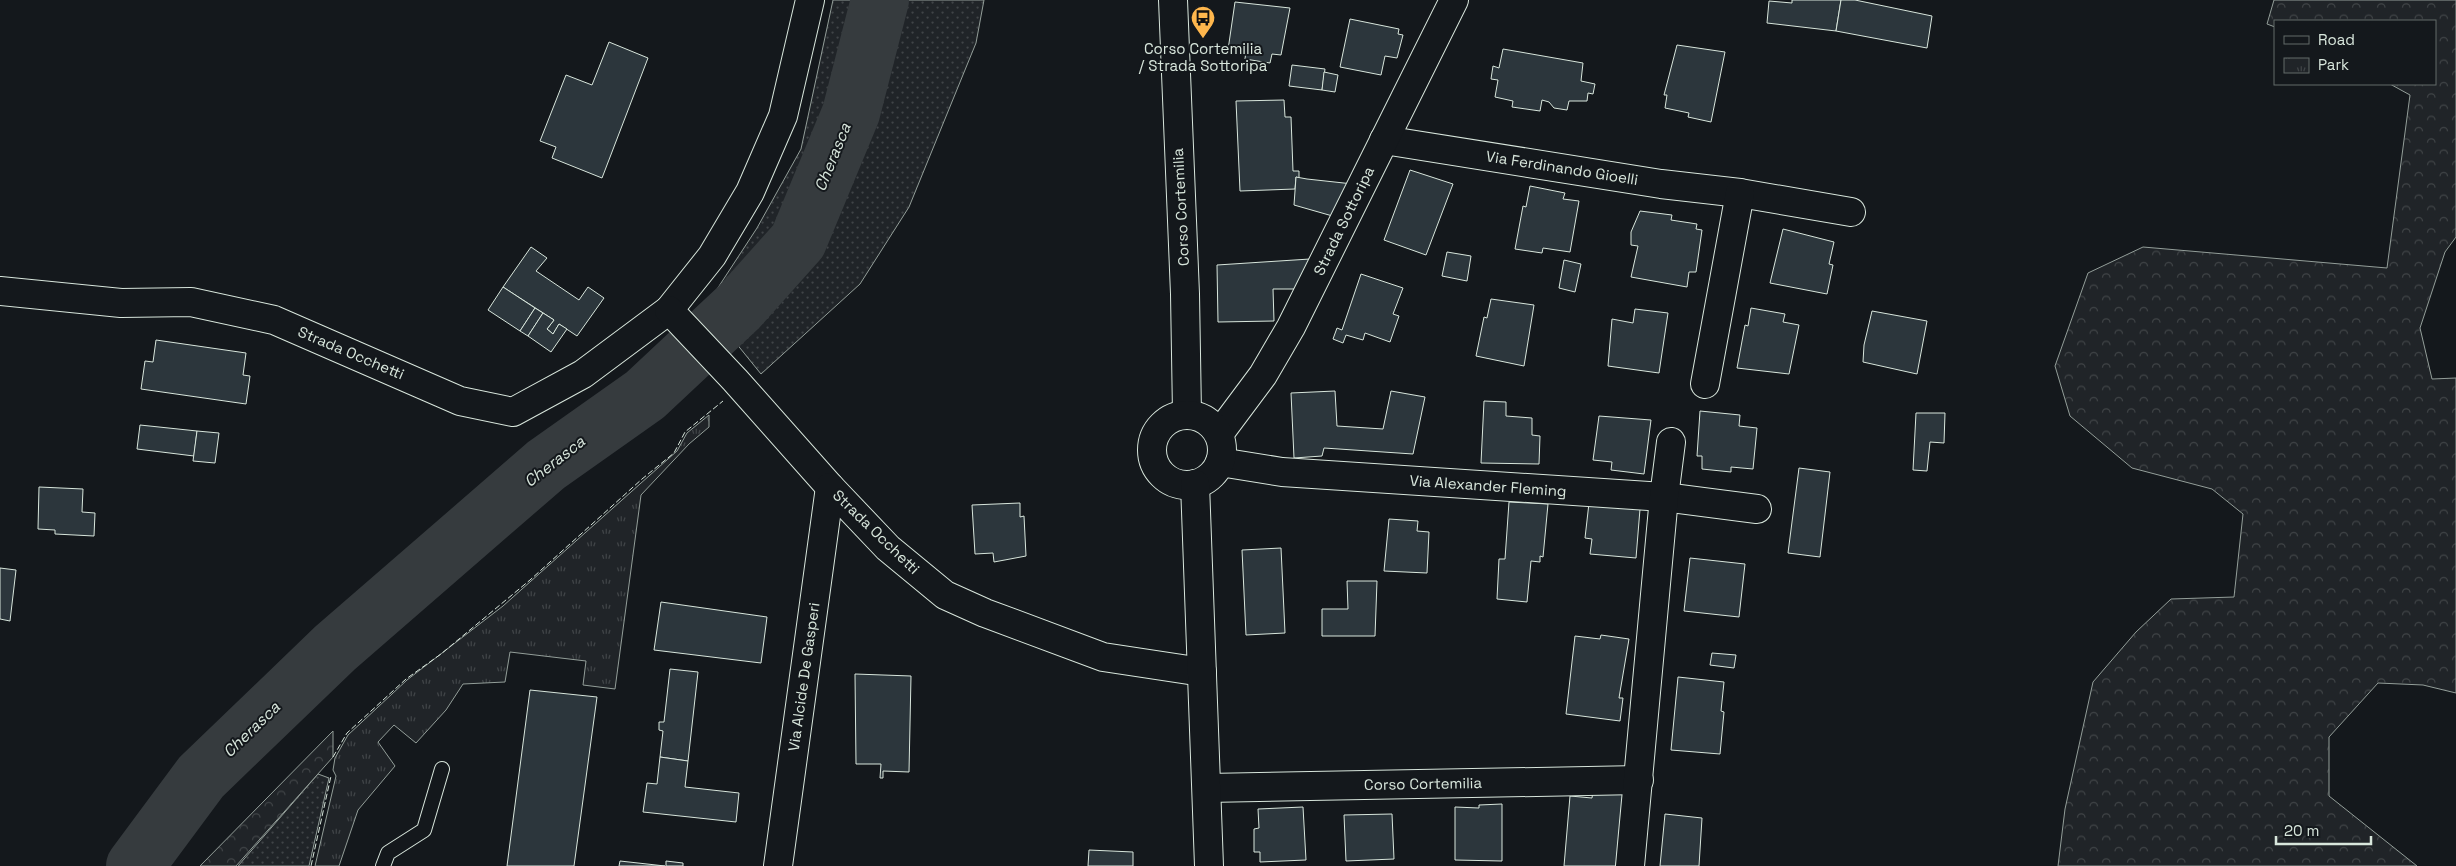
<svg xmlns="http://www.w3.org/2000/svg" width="2456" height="866" font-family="'Space Grotesk',sans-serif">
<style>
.grass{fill:url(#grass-dots);stroke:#939e99}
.forest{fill:url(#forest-crowns);stroke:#939e99}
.park{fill:url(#park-tufts);stroke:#939e99}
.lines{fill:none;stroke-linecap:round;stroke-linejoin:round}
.river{stroke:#363b3e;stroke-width:58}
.building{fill:#2c363c;stroke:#d8e6dc}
.service-casing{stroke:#d8e6dc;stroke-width:16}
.minor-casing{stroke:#d8e6dc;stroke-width:30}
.tertiary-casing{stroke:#d8e6dc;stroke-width:30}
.primary-casing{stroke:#d8e6dc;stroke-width:30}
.service{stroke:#14181c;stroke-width:14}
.minor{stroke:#14181c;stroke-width:28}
.tertiary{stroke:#14181c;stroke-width:28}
.primary{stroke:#14181c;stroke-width:28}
.fence{stroke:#d8e6dc;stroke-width:1;stroke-dasharray:6 2.5;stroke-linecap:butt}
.labels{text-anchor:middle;stroke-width:4;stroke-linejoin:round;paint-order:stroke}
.poi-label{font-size:15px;fill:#d8e6dc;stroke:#14181c}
.street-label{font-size:15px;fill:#d8e6dc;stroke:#14181c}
.water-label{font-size:16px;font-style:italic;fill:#d8e6dc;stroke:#14181c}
</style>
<defs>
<pattern id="grass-dots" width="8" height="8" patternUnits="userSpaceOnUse" patternTransform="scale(1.25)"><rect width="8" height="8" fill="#202428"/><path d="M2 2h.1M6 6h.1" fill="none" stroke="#404447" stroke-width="1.8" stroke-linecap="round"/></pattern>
<pattern id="forest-crowns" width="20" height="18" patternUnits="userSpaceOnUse" patternTransform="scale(1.25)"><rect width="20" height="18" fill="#202428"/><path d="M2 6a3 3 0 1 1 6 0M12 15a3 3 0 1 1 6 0" fill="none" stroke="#404447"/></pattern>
<pattern id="park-tufts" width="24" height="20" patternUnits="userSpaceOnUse" patternTransform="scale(1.25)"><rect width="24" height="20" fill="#202428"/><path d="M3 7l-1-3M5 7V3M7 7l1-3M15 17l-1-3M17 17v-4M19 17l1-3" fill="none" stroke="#404447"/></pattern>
</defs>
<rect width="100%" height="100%" fill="#14181c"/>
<g class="grass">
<path d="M 833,0 L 984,0 L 976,43 L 909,207 L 860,284 L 761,374 L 706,306 L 757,228 L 801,149 Z"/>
<path d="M 318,774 L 329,778 L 309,866 L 238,866 Z"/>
</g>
<g class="forest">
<path d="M 2274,0 L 2456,0 L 2456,237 L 2445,252 L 2420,328 L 2432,379 L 2456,378 L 2456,693 L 2423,685 L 2378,683 L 2329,737 L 2329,796 L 2417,866 L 2058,866 L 2065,809 L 2093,682 L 2136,632 L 2171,599 L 2234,597 L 2243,514 L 2212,489 L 2132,468 L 2070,416 L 2055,366 L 2088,273 L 2143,247 L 2387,268 L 2410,95 L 2390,84 L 2435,84 L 2435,21 L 2275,21 L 2275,27 L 2267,24 Z"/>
<path d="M 333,731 L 333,757 L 236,866 L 200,866 Z"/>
</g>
<path class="park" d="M 709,415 L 709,427 L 689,444 L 641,495 L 615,689 L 583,685 L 586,661 L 510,652 L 505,682 L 463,684 L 446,710 L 416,743 L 394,725 L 378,742 L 395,766 L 358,810 L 339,866 L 315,866 L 336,776 L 333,770 L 335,758 L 348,735 L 407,680 L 503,606 L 677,451 L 687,433 Z"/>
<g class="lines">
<path class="river" d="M 135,866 L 201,777 L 335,648 L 546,465 L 645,395 L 739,307 L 798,241 L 851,113 L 880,0"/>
</g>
<g class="building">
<path d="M 1792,0 L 1841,0 L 1836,31 L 1767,23 L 1769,1 L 1792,3 Z"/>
<path d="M 1841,0 L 1855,0 L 1932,16 L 1927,48 L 1836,31 Z"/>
<path d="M 1235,2 L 1290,8 L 1281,55 L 1272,54 L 1270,63 L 1245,59 L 1246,51 L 1228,50 Z"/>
<path d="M 1350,19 L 1399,29 L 1398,34 L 1403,35 L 1397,58 L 1385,56 L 1381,75 L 1340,67 Z"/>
<path d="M 609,42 L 648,58 L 602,178 L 552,158 L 556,147 L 540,141 L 566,75 L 592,85 Z"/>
<path d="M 1677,45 L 1725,52 L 1711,122 L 1688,117 L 1689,113 L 1665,108 L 1667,95 L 1664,95 Z"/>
<path d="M 1503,49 L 1583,63 L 1581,81 L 1595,84 L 1593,94 L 1588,93 L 1587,101 L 1569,101 L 1567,110 L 1554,108 L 1549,102 L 1542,100 L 1540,111 L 1512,107 L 1513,101 L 1495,97 L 1498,80 L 1491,79 L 1493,66 L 1499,68 Z"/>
<path d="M 1292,65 L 1325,69 L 1322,90 L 1289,86 Z"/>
<path d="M 1324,72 L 1338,75 L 1335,92 L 1322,90 Z"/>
<path d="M 1284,100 L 1285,117 L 1291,117 L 1293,171 L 1299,171 L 1299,178 L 1296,177 L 1295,189 L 1240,191 L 1236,101 Z"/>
<path d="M 1410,170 L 1453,184 L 1426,255 L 1384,240 Z"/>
<path d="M 1296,177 L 1307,179 L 1353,184 L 1336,217 L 1294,205 Z"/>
<path d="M 1530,186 L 1565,193 L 1563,199 L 1579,201 L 1570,252 L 1543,248 L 1542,253 L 1515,249 L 1523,206 L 1526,207 Z"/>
<path d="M 1640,211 L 1672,215 L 1671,220 L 1697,224 L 1696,229 L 1702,230 L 1696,272 L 1689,272 L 1687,287 L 1631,277 L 1638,246 L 1631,245 L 1631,232 Z"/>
<path d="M 1783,229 L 1834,242 L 1829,264 L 1833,265 L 1827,294 L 1770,283 Z"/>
<path d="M 531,247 L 547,258 L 536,271 L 579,300 L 588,287 L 604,298 L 577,336 L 559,324 L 553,334 L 547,329 L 554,320 L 503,287 Z"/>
<path d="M 1447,252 L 1471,256 L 1467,281 L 1442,276 Z"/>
<path d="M 1310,259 L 1295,289 L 1273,289 L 1274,321 L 1218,322 L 1217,265 Z"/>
<path d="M 1564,260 L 1581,264 L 1575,292 L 1559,288 Z"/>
<path d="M 1361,274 L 1403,288 L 1393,314 L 1399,316 L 1390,342 L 1365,333 L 1363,340 L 1346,335 L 1343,343 L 1333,339 L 1337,328 L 1342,330 Z"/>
<path d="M 503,287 L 535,308 L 520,331 L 488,310 Z"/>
<path d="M 1491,299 L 1534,305 L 1524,366 L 1476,356 L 1484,317 L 1487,318 Z"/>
<path d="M 535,308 L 543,313 L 528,336 L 520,331 Z"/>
<path d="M 1751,308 L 1785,314 L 1783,322 L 1799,325 L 1789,374 L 1737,368 L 1745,325 L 1748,326 Z"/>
<path d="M 1635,309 L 1668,313 L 1659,373 L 1608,366 L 1612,319 L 1633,323 Z"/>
<path d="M 1872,311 L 1927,321 L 1917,374 L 1863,362 L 1864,345 Z"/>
<path d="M 543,313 L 554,320 L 547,329 L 553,334 L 559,324 L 567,329 L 551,352 L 528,336 Z"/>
<path d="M 156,340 L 246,353 L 243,375 L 250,376 L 246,404 L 141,389 L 145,361 L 153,362 Z"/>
<path d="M 1335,391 L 1337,426 L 1383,429 L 1391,391 L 1425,397 L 1413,454 L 1324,448 L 1322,456 L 1294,458 L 1291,393 Z"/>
<path d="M 1484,401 L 1506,402 L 1506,416 L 1532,418 L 1532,435 L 1540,436 L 1539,464 L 1481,463 Z"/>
<path d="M 1700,411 L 1740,415 L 1739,426 L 1757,428 L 1753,469 L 1731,467 L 1731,472 L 1702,469 L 1702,456 L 1697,456 Z"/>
<path d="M 1916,413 L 1945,413 L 1944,443 L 1930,442 L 1927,471 L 1913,470 Z"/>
<path d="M 1599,416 L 1651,420 L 1644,474 L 1611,470 L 1612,462 L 1593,460 Z"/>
<path d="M 140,425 L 197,431 L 194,456 L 137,449 Z"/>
<path d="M 197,431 L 219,433 L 215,463 L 193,461 Z"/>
<path d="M 1799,468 L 1830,472 L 1820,557 L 1788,553 Z"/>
<path d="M 39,487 L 83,489 L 82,512 L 95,513 L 94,536 L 55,534 L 55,530 L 38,529 Z"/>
<path d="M 1509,502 L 1548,504 L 1543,557 L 1540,556 L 1540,562 L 1531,561 L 1527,602 L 1497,599 L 1499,559 L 1505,559 Z"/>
<path d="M 1020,503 L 1020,517 L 1024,516 L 1026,556 L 994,562 L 993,553 L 975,554 L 972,505 Z"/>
<path d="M 1589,503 L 1640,509 L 1636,558 L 1590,554 L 1592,539 L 1585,538 Z"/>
<path d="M 1389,519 L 1418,521 L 1417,531 L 1429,532 L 1427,573 L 1384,571 Z"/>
<path d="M 1281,548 L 1285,633 L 1246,635 L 1242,550 Z"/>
<path d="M 1690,558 L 1745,564 L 1739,617 L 1684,611 Z"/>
<path d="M 0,568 L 16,570 L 10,621 L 0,619 Z"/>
<path d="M 1347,581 L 1377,581 L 1375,636 L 1322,636 L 1322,609 L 1348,609 Z"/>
<path d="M 661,602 L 767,617 L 761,663 L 654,650 Z"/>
<path d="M 1601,635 L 1629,639 L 1619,698 L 1623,698 L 1620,721 L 1566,714 L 1575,636 L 1600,639 Z"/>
<path d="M 1712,653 L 1736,655 L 1734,668 L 1710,665 Z"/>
<path d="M 670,669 L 698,672 L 688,761 L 660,757 L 663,731 L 659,730 L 659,722 L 664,722 Z"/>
<path d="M 855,674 L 911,676 L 909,772 L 883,771 L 883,778 L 880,778 L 881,764 L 856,764 Z"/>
<path d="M 1678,677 L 1724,682 L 1721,711 L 1724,712 L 1720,754 L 1671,750 Z"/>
<path d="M 530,690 L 597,697 L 574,866 L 507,866 Z"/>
<path d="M 660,757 L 688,761 L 685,787 L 739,793 L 736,822 L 643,812 L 647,783 L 657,784 Z"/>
<path d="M 1593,790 L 1623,792 L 1616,866 L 1564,866 L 1570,796 L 1592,798 Z"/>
<path d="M 1502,804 L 1502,861 L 1455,860 L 1455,807 L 1479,808 L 1479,805 Z"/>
<path d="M 1303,807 L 1306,860 L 1260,862 L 1260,852 L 1254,852 L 1254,829 L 1259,828 L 1258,809 Z"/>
<path d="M 1392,814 L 1394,859 L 1346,861 L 1344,815 Z"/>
<path d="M 1665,814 L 1702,818 L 1699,866 L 1660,866 Z"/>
<path d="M 1089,850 L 1133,852 L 1133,866 L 1088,866 Z"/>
<path d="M 620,861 L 665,866 L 619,866 Z"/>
<path d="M 666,861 L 683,863 L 683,866 L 666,866 Z"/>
</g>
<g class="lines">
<defs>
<path id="service" d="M 383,866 L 388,853 L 424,830 L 442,769"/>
<g id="minor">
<path d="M 1384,140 L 1661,184 L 1740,193 L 1851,212"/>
<path d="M 0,291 L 121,303 L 191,302 L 274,320 L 460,401 L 513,412 L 583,374 L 669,310 L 712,256 L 750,192 L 783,116 L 810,0"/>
<path d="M 669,310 L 735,380 L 830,487 L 888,548 L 945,595 L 985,613 L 1103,657 L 1202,672"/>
<path d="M 1705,384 L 1740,193"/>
<path d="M 1220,462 L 1282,472 L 1664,497 L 1757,509"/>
<path d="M 1207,788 L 1639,780"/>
<path d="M 778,866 L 830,487"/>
<path d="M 1630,866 L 1664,497 L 1671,442"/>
</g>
<path id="tertiary" d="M 1219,434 L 1263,375 L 1291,327 L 1454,0"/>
<g id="primary">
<path d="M 1173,0 L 1185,294 L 1187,414"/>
<circle cx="1187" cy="450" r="35"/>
<path d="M 1195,484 L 1209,866"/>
</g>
</defs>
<use href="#service" class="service-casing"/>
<use href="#minor" class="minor-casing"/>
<use href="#tertiary" class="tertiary-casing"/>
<use href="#primary" class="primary-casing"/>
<use href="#service" class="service"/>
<use href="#minor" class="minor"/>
<use href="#tertiary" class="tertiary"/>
<use href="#primary" class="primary"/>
<g class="fence">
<path d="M 333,757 L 347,733 L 406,679 L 441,654 L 530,580 L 642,479 L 674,453 L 685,432 L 723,401"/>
<path d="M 311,866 L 331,776"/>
</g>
</g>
<defs>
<symbol id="bus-pin" viewBox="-11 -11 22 30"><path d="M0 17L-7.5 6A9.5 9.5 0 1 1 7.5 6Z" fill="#ffb74d" stroke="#14181c"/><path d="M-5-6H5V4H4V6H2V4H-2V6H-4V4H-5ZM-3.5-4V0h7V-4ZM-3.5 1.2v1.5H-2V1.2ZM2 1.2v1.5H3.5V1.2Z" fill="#111"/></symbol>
</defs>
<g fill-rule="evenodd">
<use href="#bus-pin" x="1189" y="4" width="28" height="38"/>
</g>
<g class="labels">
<g class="poi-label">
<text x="1203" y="54">Corso Cortemilia<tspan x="1203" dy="17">/ Strada Sottoripa</tspan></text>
</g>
<g class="street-label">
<text transform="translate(1562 168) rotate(9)" y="5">Via Ferdinando Gioelli</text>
<text transform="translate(1181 207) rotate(-93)" y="5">Corso Cortemilia</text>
<text transform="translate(1344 221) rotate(-64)" y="5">Strada Sottoripa</text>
<text transform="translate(351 353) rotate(23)" y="5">Strada Occhetti</text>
<text transform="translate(1488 486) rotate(4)" y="5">Via Alexander Fleming</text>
<text transform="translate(876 532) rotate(44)" y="5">Strada Occhetti</text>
<text transform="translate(804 677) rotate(-82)" y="5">Via Alcide De Gasperi</text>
<text transform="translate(1423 784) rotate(-1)" y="5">Corso Cortemilia</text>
</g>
<g class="water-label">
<text transform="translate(832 157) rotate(-68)" y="6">Cherasca</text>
<text transform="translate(554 461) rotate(-38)" y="6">Cherasca</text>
<text transform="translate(251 729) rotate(-44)" y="6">Cherasca</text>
</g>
</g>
<rect x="2274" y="20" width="162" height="65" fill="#14181c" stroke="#626a69"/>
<rect x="2284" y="36" width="25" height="8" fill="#14181c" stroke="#626a69"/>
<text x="2318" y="45" font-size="15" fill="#d8e6dc">Road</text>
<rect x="2284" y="58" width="25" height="15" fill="url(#park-tufts)" stroke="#626a69"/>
<text x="2318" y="70" font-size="15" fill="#d8e6dc">Park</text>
<path d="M2276 836v8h95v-8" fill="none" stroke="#d8e6dc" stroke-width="2.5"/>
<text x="2284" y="836" font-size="15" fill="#d8e6dc" stroke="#14181c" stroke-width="4" paint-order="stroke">20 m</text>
</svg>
